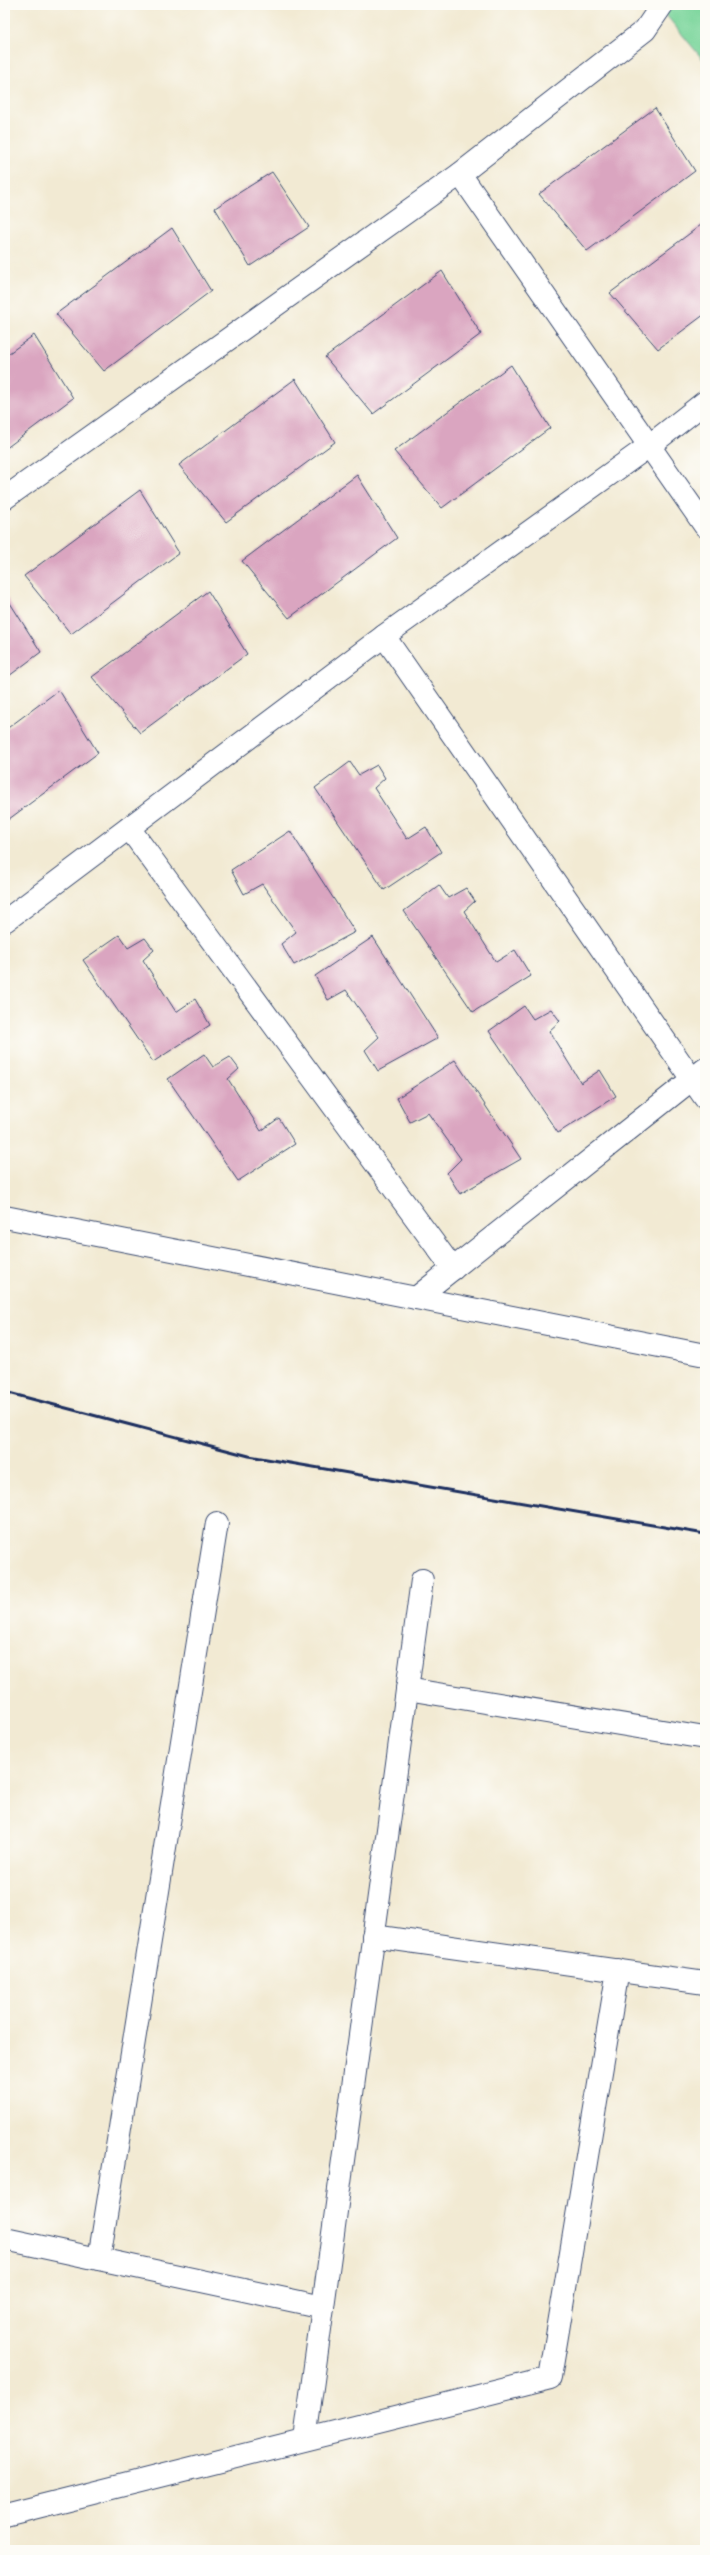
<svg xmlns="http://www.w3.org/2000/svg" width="710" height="2555" font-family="'Playpen Sans',sans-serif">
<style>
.green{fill:#7bd69c;stroke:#4b827d}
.building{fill:#daa5c0}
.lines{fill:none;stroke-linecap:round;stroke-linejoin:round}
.minor-casing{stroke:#3b4b70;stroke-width:24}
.minor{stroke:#fff;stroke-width:22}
.rail{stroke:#1b2f5e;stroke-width:3}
</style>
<rect width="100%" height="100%" fill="#fdfcf7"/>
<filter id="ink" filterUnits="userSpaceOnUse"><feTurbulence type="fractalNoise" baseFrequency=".025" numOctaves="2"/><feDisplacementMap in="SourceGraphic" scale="8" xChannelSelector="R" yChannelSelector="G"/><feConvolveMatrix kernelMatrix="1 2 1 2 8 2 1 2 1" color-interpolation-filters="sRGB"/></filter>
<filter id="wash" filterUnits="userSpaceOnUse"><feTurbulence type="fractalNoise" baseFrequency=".012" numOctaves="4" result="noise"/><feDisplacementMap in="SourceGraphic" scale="16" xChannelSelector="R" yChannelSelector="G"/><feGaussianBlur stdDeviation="0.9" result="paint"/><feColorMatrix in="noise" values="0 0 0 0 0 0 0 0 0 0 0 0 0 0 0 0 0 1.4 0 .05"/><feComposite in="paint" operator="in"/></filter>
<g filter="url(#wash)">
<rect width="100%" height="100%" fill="#f2ead3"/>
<path class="green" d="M 667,5 L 705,5 L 705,62 L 661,9 Z"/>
<g id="blocks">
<g class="building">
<path d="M 655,108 L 695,171 L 587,251 L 539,194 Z"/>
<path d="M 272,172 L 309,227 L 250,266 L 215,208 Z"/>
<path d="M 705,222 L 705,314 L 658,349 L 610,293 Z"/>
<path d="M 172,228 L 211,291 L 104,371 L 56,314 Z"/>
<path d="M 442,271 L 481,334 L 373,414 L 325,357 Z"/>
<path d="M 34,335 L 73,398 L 5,449 L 5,356 Z"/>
<path d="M 511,365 L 550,428 L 442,508 L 394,451 Z"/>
<path d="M 295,379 L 335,442 L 226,522 L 179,465 Z"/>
<path d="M 357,475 L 397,538 L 289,618 L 242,561 Z"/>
<path d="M 140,490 L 179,553 L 71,634 L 24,576 Z"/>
<path d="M 208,591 L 247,654 L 140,733 L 92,677 Z"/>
<path d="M 5,595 L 41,652 L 5,679 Z"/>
<path d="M 59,690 L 98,753 L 5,822 L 5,730 Z"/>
<path d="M 350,762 L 359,775 L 377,765 L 385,778 L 374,788 L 407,839 L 426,827 L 441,852 L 384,890 L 315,788 Z"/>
<path d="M 290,831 L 355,932 L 294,965 L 281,944 L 296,932 L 262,884 L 244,894 L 231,870 Z"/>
<path d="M 439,885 L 448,898 L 466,888 L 475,901 L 464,911 L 496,962 L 515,950 L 531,976 L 473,1012 L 404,911 Z"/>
<path d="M 119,935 L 128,948 L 145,938 L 154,950 L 143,960 L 176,1012 L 195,999 L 210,1025 L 153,1062 L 83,960 Z"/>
<path d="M 373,937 L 438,1038 L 378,1071 L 365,1050 L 379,1037 L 346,990 L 328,1000 L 315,976 Z"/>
<path d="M 524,1006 L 533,1019 L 551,1009 L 560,1021 L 549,1031 L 581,1083 L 600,1070 L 616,1096 L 558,1133 L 489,1031 Z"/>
<path d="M 204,1054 L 213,1067 L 230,1057 L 239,1069 L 228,1079 L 261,1131 L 279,1118 L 295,1144 L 238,1181 L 168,1079 Z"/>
<path d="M 455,1060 L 521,1159 L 460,1194 L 447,1173 L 461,1159 L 428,1113 L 410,1122 L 397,1098 Z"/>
</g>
</g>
</g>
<g filter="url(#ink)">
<use href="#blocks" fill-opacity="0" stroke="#3b4b70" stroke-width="1"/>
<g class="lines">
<defs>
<g id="minor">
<path d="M 460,174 L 705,526"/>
<path d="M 5,498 L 460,174 L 645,30 L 662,5"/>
<path d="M 384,636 L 705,1098"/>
<path d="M 129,828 L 453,1269"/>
<path d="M 5,921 L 384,636 L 649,446 L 705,402"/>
<path d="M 5,1217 L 705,1355"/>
<path d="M 416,1298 L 705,1069"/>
<path d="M 407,1689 L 705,1738"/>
<path d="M 373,1936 L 705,1983"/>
<path d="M 5,2239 L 323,2307"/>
<path d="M 99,2259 L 217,1523"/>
<path d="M 305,2439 L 422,1580"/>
<path d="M 5,2515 L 550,2378 L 618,1970"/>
</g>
</defs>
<use href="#minor" class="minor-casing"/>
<use href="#minor" class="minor"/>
<path class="rail" d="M 5,1392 L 249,1456 L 705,1534"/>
</g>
</g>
<rect width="710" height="2555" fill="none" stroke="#fdfcf7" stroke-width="20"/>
</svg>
